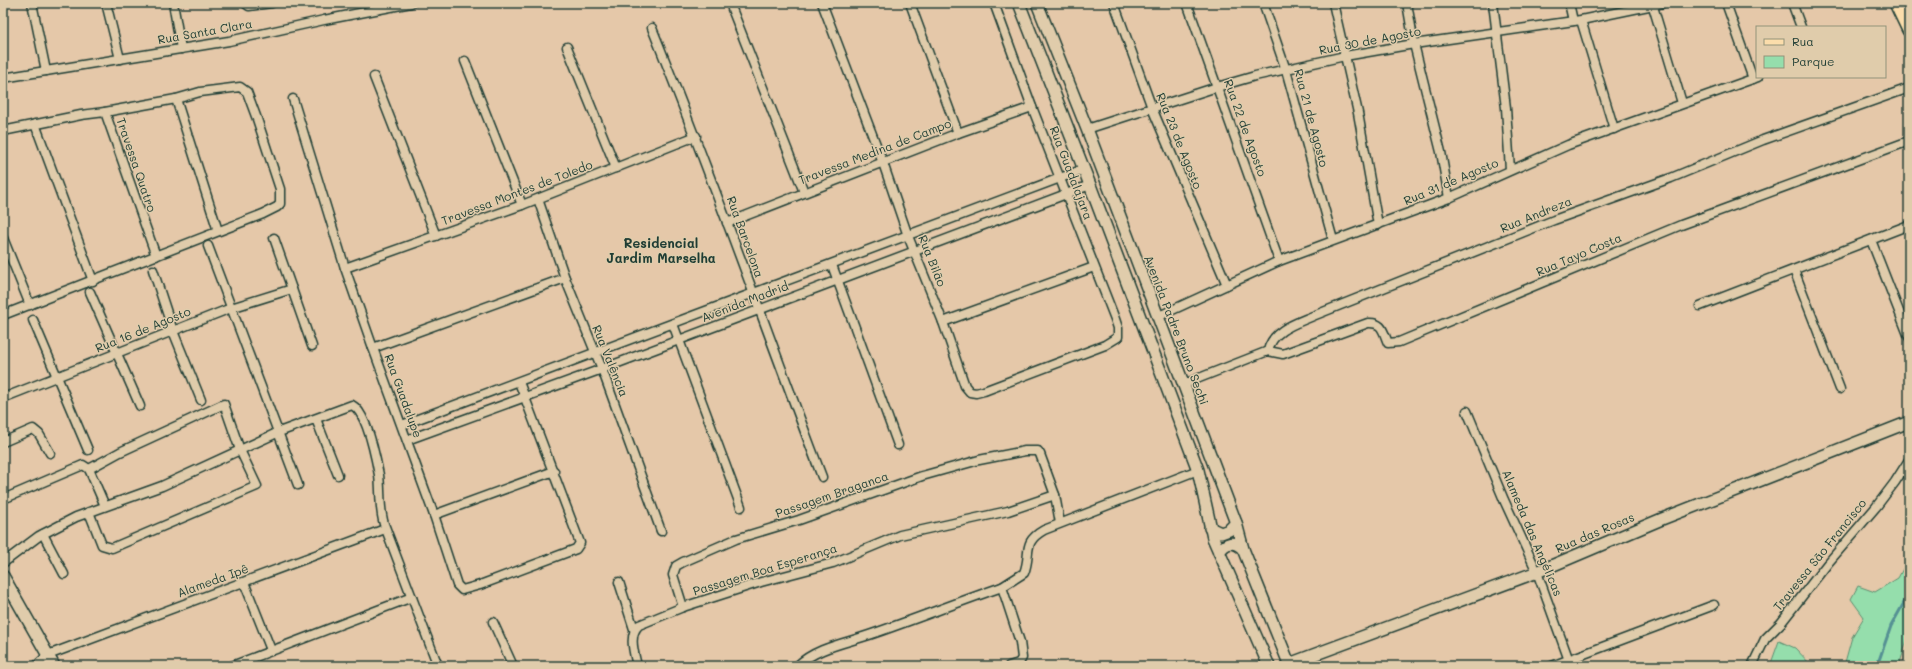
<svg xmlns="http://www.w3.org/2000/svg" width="1912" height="669" font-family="Mali,sans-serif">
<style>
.green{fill:#95deac;stroke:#5a8e70}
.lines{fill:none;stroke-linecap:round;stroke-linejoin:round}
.stream{stroke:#549093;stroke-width:3}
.street-casing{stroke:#1f3d34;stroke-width:11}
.secondary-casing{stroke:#1f3d34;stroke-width:14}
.primary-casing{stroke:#1f3d34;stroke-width:16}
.street{stroke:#e0ccab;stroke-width:8}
.secondary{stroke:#e0ccab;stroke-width:11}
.primary{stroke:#fbddab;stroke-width:13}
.labels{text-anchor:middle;stroke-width:3;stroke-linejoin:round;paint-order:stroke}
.street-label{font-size:12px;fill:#1f3d34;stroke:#e0ccab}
.neighbourhood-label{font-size:13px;font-weight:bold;fill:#1f3d34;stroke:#e0ccab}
</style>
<rect width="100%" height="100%" fill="#e5c8a9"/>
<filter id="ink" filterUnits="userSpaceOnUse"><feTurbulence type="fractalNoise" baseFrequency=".025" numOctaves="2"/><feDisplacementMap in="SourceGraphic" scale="8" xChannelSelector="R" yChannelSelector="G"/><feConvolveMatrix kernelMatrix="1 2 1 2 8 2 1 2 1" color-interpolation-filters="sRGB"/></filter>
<g filter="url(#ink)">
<g class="green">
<path d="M 1909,558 L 1909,634 L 1899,666 L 1844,666 L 1852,637 L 1864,617 L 1851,599 L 1858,586 L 1875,592 L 1898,578 Z"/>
<path d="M 1779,641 L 1795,648 L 1812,666 L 1770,666 Z"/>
</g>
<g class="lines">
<path class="stream" d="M 1877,666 L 1891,626 L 1909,594"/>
<defs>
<g id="street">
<path d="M 32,3 L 46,71"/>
<path d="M 106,3 L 120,59"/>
<path d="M 173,3 L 181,49"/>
<path d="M 245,3 L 249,6 L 272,3"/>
<path d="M 822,3 L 883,163 L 908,236 L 943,322 L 965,386 L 970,392 L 976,393 L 984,391 L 1105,345 L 1118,337 L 1118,328 L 1115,319 L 1032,107 L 994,3"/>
<path d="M 910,3 L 958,133"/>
<path d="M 1114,3 L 1152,108 L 1227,285"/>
<path d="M 1187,3 L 1279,261"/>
<path d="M 1263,3 L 1286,70 L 1333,240"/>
<path d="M 1333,3 L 1358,113 L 1378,225"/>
<path d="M 1407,3 L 1414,44 L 1441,152 L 1449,198"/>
<path d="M 1493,3 L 1506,108 L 1510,170"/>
<path d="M 1569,3 L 1573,21"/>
<path d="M 1652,3 L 1682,103"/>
<path d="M 1726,3 L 1753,79"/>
<path d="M 1792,3 L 1801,27"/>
<path d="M 732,9 L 804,192"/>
<path d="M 1581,20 L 1614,129"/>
<path d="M 652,28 C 712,176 765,327 822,477"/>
<path d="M 567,47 L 616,168"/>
<path d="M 465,61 L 522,205"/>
<path d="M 374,77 L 436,236"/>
<path d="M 3,78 L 229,41 L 324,20 L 411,3"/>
<path d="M 176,99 L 218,231"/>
<path d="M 293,99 L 345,268 L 373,348 L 434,515 L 457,585 L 462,590 L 480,585 L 576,549 L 580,543 L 519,382"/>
<path d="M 35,124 L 93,281"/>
<path d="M 1087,129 L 1217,87 L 1255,76 L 1345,56 L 1414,44 L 1581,20 L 1663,3"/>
<path d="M 3,131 L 81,115 L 105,112 L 156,256"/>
<path d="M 538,199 L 565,278 L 602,369 L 661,531"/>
<path d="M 727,223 L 958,133 L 1032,107"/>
<path d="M 3,238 L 30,305"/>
<path d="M 274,238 L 312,346"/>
<path d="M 1871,240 L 1909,337"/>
<path d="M 208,246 L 298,485"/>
<path d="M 832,265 L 898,445"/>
<path d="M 345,268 L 522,205 L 696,136"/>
<path d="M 153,270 L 173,331 L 201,400"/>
<path d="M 1794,270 L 1840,389"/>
<path d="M 90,292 L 140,406"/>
<path d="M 1700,306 L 1909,225"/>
<path d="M 3,315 L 263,214 L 277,207 L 280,204 L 280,189 L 257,119 L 247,92 L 240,87 L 200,92 L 176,99 L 105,112"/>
<path d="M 1157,317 L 1279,261 L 1449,198 L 1568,145 L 1758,77"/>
<path d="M 33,320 L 88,450"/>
<path d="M 943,322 L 1094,267"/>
<path d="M 673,324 L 741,507"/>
<path d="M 373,348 L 565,278"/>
<path d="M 1268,351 C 1272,330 1297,323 1313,316 L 1554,220 L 1671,178 L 1763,140 L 1909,88"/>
<path d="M 1268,351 L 1283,354 L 1368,323 C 1383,322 1383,332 1388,343 L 1399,342 L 1681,225 L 1909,141"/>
<path d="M 1184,384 L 1268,351"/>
<path d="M 3,398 L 231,308 L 292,289"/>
<path d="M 1467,411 L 1504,500 L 1537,572 L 1571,666"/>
<path d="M 316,419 L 338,475"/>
<path d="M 402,425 L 1084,169"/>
<path d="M 407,440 L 602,369 L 1090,185"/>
<path d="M 3,442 L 33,429 L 39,434 L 50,453"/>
<path d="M 8,497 L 83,465 L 89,469 L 105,506"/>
<path d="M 89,512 L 102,545 L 112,548 L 257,486 L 240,450 L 224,404 L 120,452 L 89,469"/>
<path d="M 434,515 L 554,471"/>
<path d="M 43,534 L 64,574"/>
<path d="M 3,563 L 39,536 L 76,517 L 162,486 L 279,432 L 352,405 C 367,412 376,459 379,475 C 381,492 379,508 384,524 L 438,666"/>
<path d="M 244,582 L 271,650"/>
<path d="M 619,582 L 634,629"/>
<path d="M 1002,587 L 1020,642 L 1022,658 L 1019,663 L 1009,666"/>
<path d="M 683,607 L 673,575 L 676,566 L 683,562 L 736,539 L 799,520 L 922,476 L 979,460 L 1025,451 L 1038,451 L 1040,454 L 1055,495 L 1060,523"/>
<path d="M 493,622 L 513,666"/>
<path d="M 36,666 L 48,655 L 385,529"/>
<path d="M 232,666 L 412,597"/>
<path d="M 637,666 C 634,652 628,635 639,625 L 683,607 L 761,582 L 833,563 L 900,535 L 1008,511 L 1055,495"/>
<path d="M 797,666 C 817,647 847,643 872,634 C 916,619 958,602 1002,587 L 1024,573 C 1032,553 1021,543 1044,530 L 1198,470"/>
<path d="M 1552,666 L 1714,605"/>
<path d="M 1752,666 L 1765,639 L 1781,623 L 1828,563 L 1876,507 L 1895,482 L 1909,460"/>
</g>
<g id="secondary">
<path d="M 1019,3 L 1090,185 L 1198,470 L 1213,538 L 1269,666"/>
<path d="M 1037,3 L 1087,129 L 1236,523 L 1243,549 L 1290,666"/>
<path d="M 1210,528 L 1221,533 L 1229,530 L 1236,523"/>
<path d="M 1219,552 C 1226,542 1234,540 1243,549"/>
<path d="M 3,576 L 54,666"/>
<path d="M 1289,664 L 1537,572 L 1662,519 L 1909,422"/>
</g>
<path id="primary" d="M 1896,3 L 1909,30"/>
</defs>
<use href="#street" class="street-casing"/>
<use href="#secondary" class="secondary-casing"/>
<use href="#primary" class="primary-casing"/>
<use href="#street" class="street"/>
<use href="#secondary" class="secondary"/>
<use href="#primary" class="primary"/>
</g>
</g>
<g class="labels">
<g class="street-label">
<text transform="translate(205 32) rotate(-10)" y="4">Rua Santa Clara</text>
<text transform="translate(1370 41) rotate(-11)" y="4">Rua 30 de Agosto</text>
<text transform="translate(1311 118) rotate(75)" y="4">Rua 21 de Agosto</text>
<text transform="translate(1245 128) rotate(70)" y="4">Rua 22 de Agosto</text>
<text transform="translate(1179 141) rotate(68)" y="4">Rua 23 de Agosto</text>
<text transform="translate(875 152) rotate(-21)" y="4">Travessa Medina de Campo</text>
<text transform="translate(136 165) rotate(71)" y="4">Travessa Quatro</text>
<text transform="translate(1071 173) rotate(69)" y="4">Rua Guadalajara</text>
<text transform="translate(1451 182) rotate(-23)" y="4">Rua 31 de Agosto</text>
<text transform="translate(517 193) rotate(-21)" y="4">Travessa Montes de Toledo</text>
<text transform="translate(1536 215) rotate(-22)" y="4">Rua Andreza</text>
<text transform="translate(745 237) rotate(70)" y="4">Rua Barcelona</text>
<text transform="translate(1579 255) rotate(-23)" y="4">Rua Tayo Costa</text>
<text transform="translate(932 261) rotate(68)" y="4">Rua Bilão</text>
<text transform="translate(745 302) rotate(-21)" y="4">Avenida Madrid</text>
<text transform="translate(143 330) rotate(-22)" y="4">Rua 16 de Agosto</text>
<text transform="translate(1176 330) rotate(69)" y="4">Avenida Padre Bruno Sechi</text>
<text transform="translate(610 361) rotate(68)" y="4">Rua Valência</text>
<text transform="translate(403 396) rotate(70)" y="4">Rua Guadalupe</text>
<text transform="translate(832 495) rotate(-19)" y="4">Passagem Braganca</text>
<text transform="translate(1532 533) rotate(67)" y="4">Alameda das Angélicas</text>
<text transform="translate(1595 533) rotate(-23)" y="4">Rua das Rosas</text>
<text transform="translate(1820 555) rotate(-51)" y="4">Travessa São Francisco</text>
<text transform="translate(765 570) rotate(-17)" y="4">Passagem Boa Esperança</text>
<text transform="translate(213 581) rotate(-20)" y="4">Alameda Ipê</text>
</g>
<g class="neighbourhood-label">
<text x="661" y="248">Residencial<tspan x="661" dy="15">Jardim Marselha</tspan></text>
</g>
</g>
<rect width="1912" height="669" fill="none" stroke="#e0ccab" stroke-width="16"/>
<rect x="8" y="8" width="1896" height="653" fill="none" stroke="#1f3d34" stroke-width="1.5" filter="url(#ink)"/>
<rect x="1756" y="26" width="130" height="52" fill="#e0ccab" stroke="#93937b"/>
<rect x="1764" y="39" width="20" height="6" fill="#fbddab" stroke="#93937b"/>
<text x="1792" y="46" font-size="12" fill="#1f3d34">Rua</text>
<rect x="1764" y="56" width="20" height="12" fill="#95deac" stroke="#93937b"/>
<text x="1792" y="66" font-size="12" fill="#1f3d34">Parque</text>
</svg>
